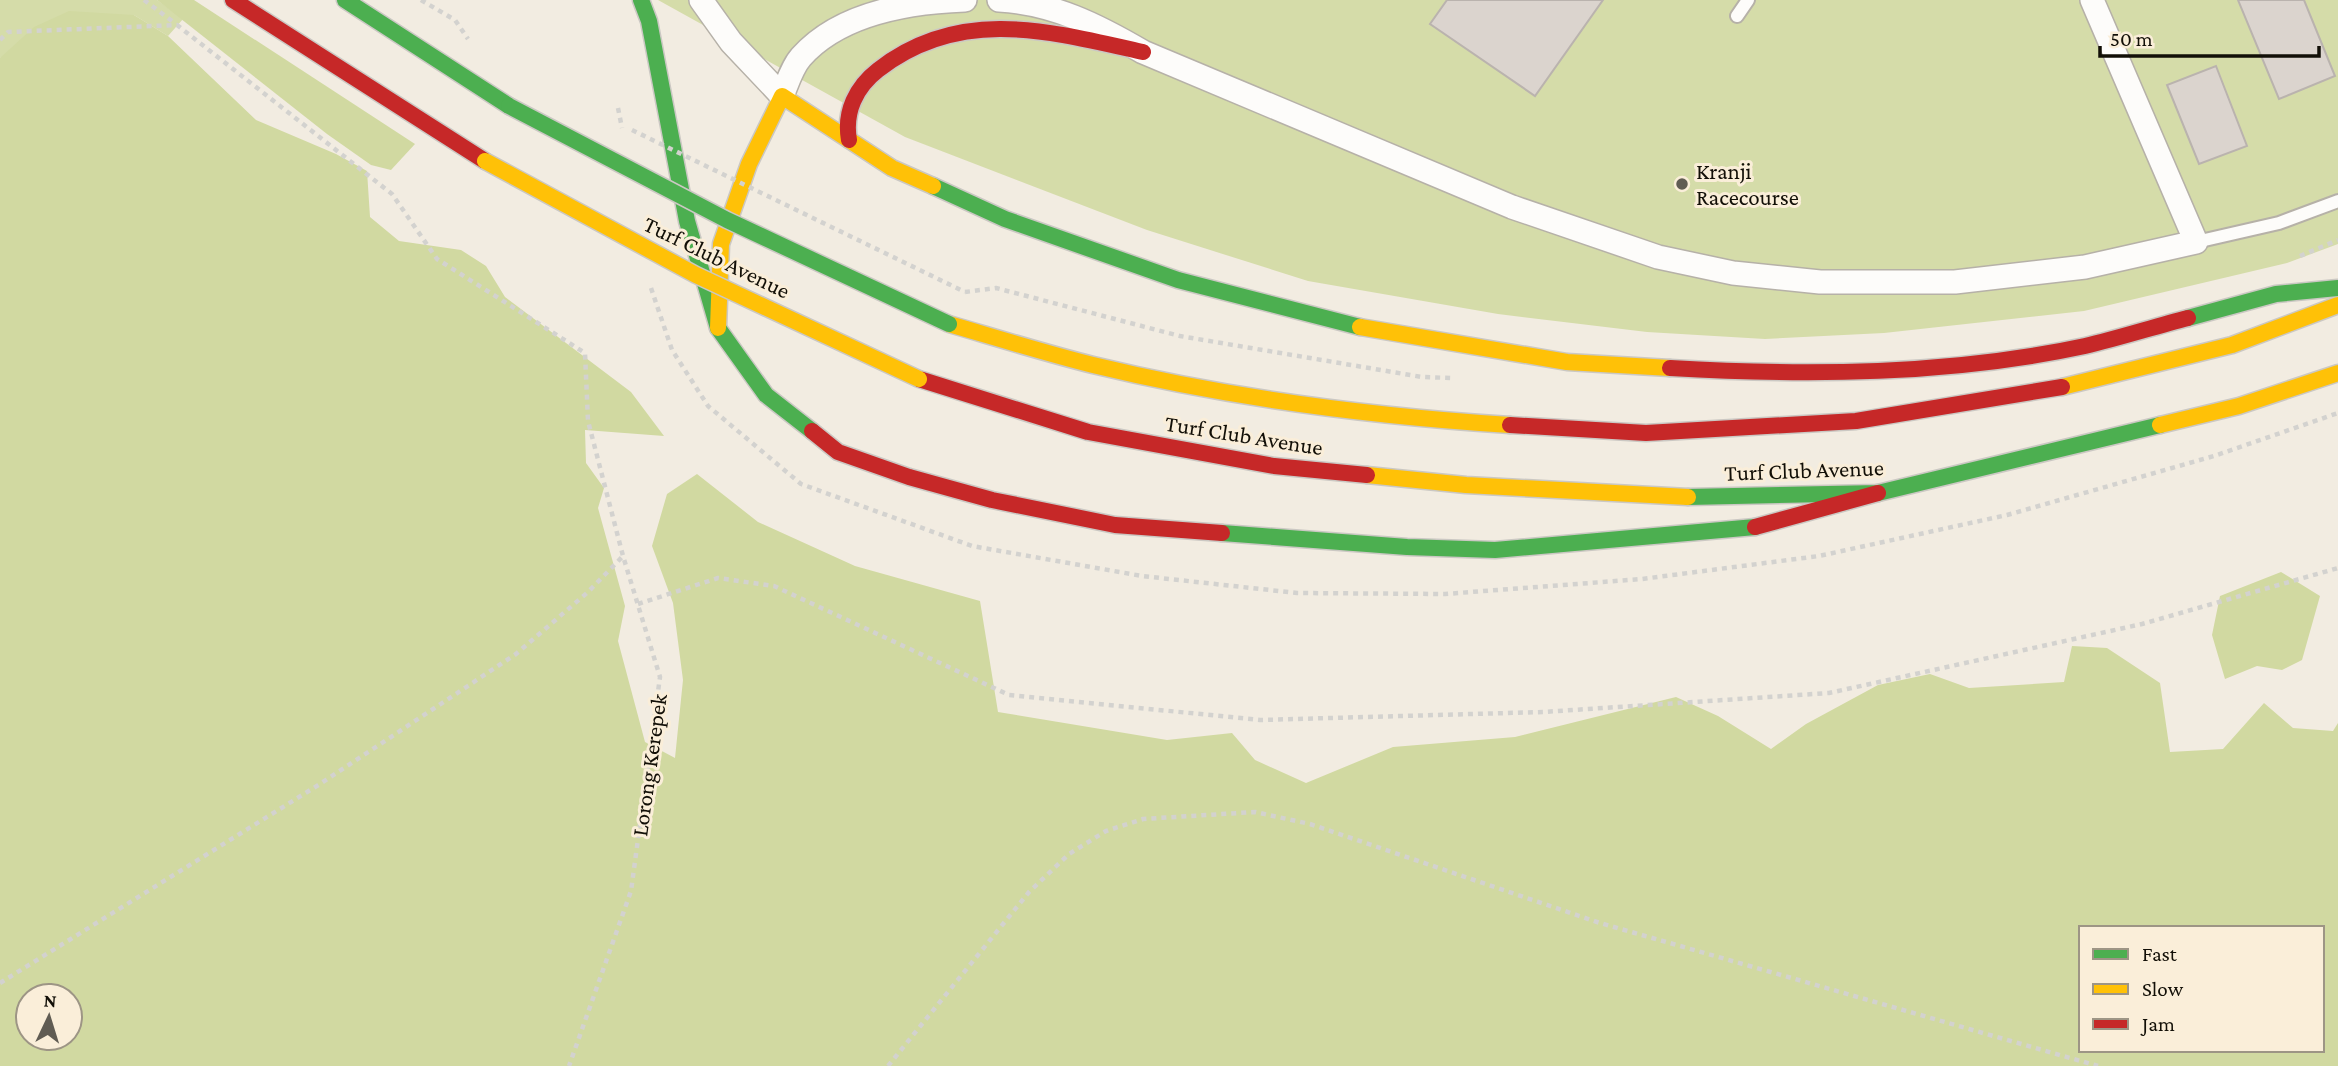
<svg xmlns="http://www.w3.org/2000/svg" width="2338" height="1066" font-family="'Crimson Pro',serif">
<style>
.green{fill:#d5dca9}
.forest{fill:#d1d9a1;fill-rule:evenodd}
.building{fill:#dbd4ce;stroke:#bab3ae;stroke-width:2}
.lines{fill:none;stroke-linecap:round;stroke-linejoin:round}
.lane-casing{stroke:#b6b1a8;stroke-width:16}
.street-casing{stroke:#b6b1a8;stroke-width:26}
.fast-casing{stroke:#cbc8c3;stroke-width:19}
.slow-casing{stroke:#cbc8c3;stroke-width:19}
.jam-casing{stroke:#cbc8c3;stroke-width:19}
.path{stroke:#d3d2cf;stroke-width:4.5;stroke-dasharray:5 5;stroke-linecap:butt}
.lane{stroke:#fdfcfa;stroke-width:12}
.street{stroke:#fdfcfa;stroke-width:23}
.fast{stroke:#4caf50;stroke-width:16}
.slow{stroke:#ffc107;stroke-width:16}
.jam{stroke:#c62828;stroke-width:16}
.fast-bridge-casing{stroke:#cbc8c3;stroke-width:19;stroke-linecap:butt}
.slow-bridge-casing{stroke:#cbc8c3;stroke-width:19;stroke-linecap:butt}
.path-bridge{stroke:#d3d2cf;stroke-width:4.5;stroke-dasharray:5 5;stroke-linecap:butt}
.fast-bridge{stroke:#4caf50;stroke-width:16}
.slow-bridge{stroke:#ffc107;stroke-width:16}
.poi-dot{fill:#605c53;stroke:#faeed9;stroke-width:2.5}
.labels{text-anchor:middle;stroke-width:6;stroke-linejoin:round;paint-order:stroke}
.poi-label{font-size:23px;fill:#120f07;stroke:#faeed9;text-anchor:start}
.street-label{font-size:23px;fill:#120f07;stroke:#faeed9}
</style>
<rect width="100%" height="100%" fill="#f2ece1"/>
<g class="green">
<path d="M 0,0 L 157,0 L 183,19 L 168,36 L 134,15 L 0,58 Z"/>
<path d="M 658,0 L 2338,0 L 2338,244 L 2287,263 L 2084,311 L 1884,333 L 1765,339 L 1647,332 L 1498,314 L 1308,281 L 1147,230 L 905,137 Z"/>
</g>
<g class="forest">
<path d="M 157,0 L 194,0 L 415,144 L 391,170 L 371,165 L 327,134 Z"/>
<path d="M 69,11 L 134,15 L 168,36 L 256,120 L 336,154 L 367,171 L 370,217 L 399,241 L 461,250 L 486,266 L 505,297 L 631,392 L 664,436 L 585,430 L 586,463 L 604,488 L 598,508 L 625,606 L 618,641 L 645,742 L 675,758 L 683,680 L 673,603 L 652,546 L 667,494 L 697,474 L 758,522 L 855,566 L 980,601 L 998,712 L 1167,740 L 1232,733 L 1255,760 L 1306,783 L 1393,747 L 1515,737 L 1676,697 L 1718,716 L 1771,749 L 1806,724 L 1878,685 L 1930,674 L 1969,688 L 2064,682 L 2072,646 L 2107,648 L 2160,683 L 2170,752 L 2223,749 L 2264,703 L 2293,728 L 2333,731 L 2338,723 L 2338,1066 L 0,1066 L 0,58 L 34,27 ZM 2081,928 L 2322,928 L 2322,1050 L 2081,1050 ZM 70,996 L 70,1038 L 28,1038 L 28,996 Z"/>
<path d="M 2281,572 L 2320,596 L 2302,660 L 2282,670 L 2257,666 L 2225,679 L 2212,635 L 2220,596 Z"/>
</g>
<g class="building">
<path d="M 1447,0 L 1603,0 L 1535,96 L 1430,24 Z"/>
<path d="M 2238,0 L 2304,0 L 2335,76 L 2279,99 Z"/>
<path d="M 2216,66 L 2247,146 L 2199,164 L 2167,85 Z"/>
</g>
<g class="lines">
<defs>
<g id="lane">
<path d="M 1737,16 L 1748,0"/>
<path d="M 2196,242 L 2279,223 L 2338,201"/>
</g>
<g id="street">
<path d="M 701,0 L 731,42 L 782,96 C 787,84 792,67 801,57 C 840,13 910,2 965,0"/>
<path d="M 999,0 C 1053,3 1097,25 1143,52 L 1512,207 L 1658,257 L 1733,273 L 1820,282 L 1955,282 L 2085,267 L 2196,242 L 2092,0"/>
</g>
<g id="fast">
<path d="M 345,0 L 509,106"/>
<path d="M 641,0 L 649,21 L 687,221 L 718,328 L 766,395 L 812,431"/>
<path d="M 933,186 L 1005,219 L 1178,280 L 1360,327"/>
<path d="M 2188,318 L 2276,294 L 2338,288"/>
<path d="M 1688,497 L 1878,493 L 2160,425"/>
<path d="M 1222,533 L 1407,547 L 1495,550 L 1755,527"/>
</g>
<g id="slow">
<path d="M 949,324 C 997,338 1045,353 1093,365 C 1229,398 1370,416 1510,425"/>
<path d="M 1360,327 L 1567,362 L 1670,368"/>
<path d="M 718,328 L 721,244 L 749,164 L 782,96 L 892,168 L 933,186"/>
<path d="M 2062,387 L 2232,345 L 2338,305"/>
<path d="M 2160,425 L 2239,406 L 2338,373"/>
<path d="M 1367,475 L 1466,485 L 1688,497"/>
</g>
<g id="jam">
<path d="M 233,0 L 485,161"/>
<path d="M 849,140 C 844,112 856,87 878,70 C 960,6 1050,31 1143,52"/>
<path d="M 1670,368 C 1807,376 1950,375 2085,346 C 2119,338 2153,327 2188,318"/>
<path d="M 919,379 L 1088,432 L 1274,466 L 1367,475"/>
<path d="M 1510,425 L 1646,433 L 1856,421 L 2062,387"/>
<path d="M 812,431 L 838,452 L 909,477 L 992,500 L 1115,525 L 1222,533"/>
<path d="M 1755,527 L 1878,493"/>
</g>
</defs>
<use href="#lane" class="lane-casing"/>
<use href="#street" class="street-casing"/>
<use href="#fast" class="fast-casing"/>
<use href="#slow" class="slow-casing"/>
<use href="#jam" class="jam-casing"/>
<g class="path">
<path d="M 144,0 L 176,24"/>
<path d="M 421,0 L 455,20 L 468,39"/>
<path d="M 0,40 L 8,32 L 177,25 L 392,194 L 437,259 L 585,353 L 588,421 L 623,556 L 660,677 L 631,891 L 569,1066"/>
<path d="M 618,108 L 622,128"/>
<path d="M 2300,256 L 2338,240"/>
<path d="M 651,288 L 672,350 L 708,406 L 801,484 L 972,546 L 1142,576 L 1297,593 L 1445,594 L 1642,579 L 1819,556 L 2007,515 L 2214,456 L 2338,413"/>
<path d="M 965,292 L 996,288 L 1180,336 L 1422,377 L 1451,378"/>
<path d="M 638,604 L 718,578 L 774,586 L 1009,695 L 1260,720 L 1543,712 L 1829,693 L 2142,624 L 2338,568"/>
<path d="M 0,983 L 320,784 L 516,654 L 588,592 L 623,556"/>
<path d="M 888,1066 L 1029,892 L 1069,854 L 1106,831 L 1143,819 L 1255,812 L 1310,824 L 1600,923 L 2098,1066"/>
</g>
<use href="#lane" class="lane"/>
<use href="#street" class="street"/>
<use href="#fast" class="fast"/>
<use href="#slow" class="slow"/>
<use href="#jam" class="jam"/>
<defs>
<path id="fast-bridge" d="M 509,106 L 727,220 L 949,324"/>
<path id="slow-bridge" d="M 485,161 L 696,275 L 919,379"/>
</defs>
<use href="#fast-bridge" class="fast-bridge-casing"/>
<use href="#slow-bridge" class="slow-bridge-casing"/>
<path class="path-bridge" d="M 632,130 L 965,292"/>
<use href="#fast-bridge" class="fast-bridge"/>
<use href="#slow-bridge" class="slow-bridge"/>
</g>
<circle class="poi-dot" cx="1682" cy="184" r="7"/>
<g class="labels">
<g class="poi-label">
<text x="1696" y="179">Kranji<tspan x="1696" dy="26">Racecourse</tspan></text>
</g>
<g class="street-label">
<text transform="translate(717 257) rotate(26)" y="8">Turf Club Avenue</text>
<text transform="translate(1244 435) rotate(9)" y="8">Turf Club Avenue</text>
<text transform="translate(1804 470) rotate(-2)" y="8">Turf Club Avenue</text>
<text transform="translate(649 765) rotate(-82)" y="8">Lorong Kerepek</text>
</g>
</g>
<rect x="2079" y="926" width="245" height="126" fill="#faeed9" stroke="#9d9585" stroke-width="2"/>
<rect x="2093" y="949" width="35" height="10" fill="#4caf50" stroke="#9d9585" stroke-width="2"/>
<text x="2142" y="961" font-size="21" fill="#120f07">Fast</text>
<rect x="2093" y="984" width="35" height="10" fill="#ffc107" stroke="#9d9585" stroke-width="2"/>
<text x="2142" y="996" font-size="21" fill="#120f07">Slow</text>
<rect x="2093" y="1019" width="35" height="10" fill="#c62828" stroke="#9d9585" stroke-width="2"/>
<text x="2142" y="1031" font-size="21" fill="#120f07">Jam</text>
<g transform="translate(49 1017) rotate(4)"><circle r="33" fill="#faeed9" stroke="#9d9585" stroke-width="2"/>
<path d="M0-5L12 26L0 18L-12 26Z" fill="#605c53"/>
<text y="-10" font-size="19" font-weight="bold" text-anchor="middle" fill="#120f07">N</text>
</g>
<path d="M2100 46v10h219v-10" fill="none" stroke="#120f07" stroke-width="3.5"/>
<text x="2110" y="46" font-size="21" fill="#120f07" stroke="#faeed9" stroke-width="5" paint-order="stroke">50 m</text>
</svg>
